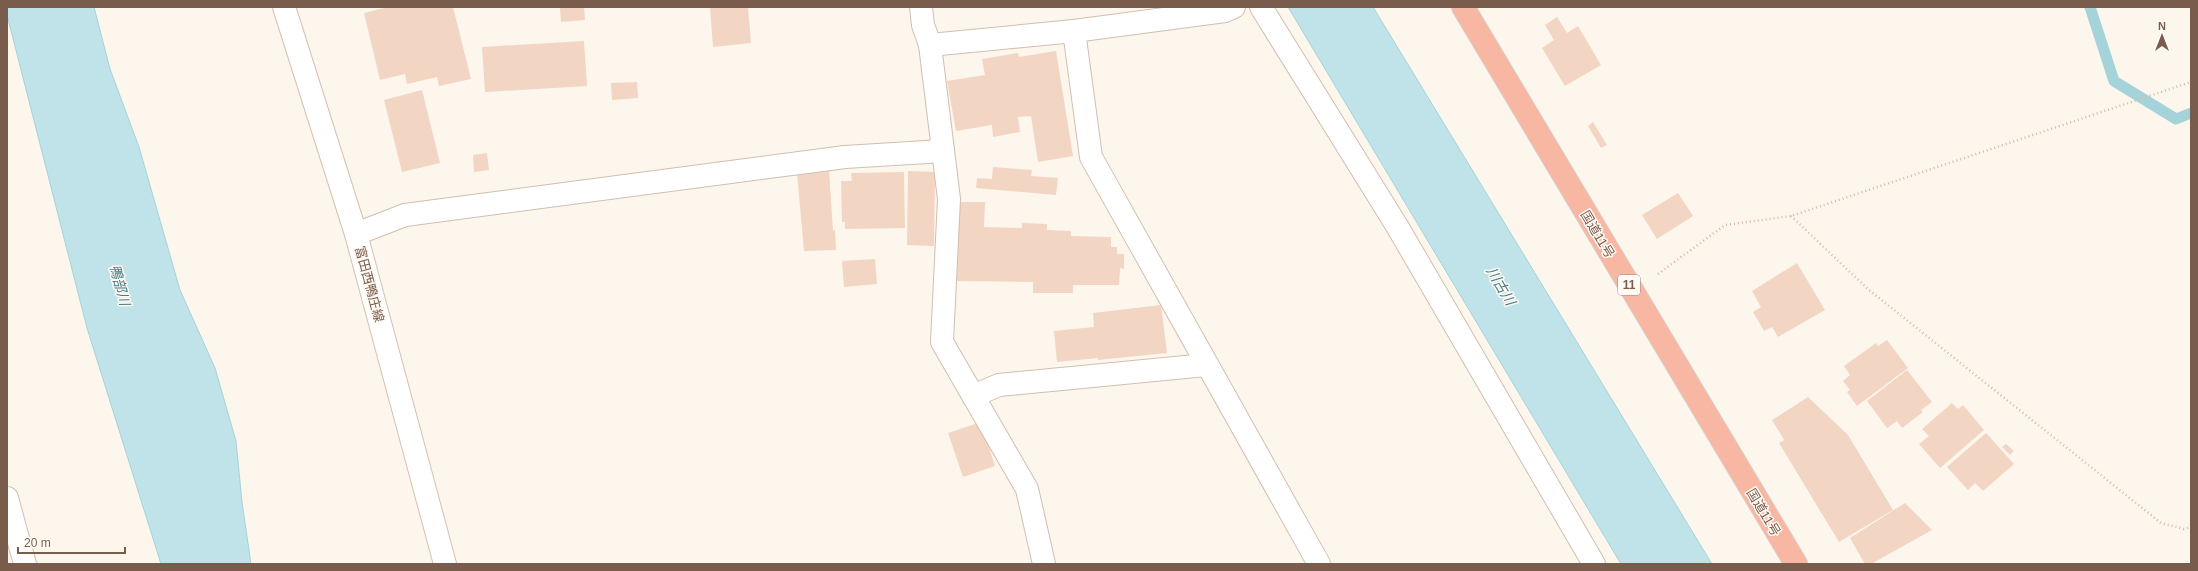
<svg xmlns="http://www.w3.org/2000/svg" width="2198" height="571" font-family="Arial,'Noto Sans JP',sans-serif">
<style>
.water{fill:#bfe3e8;stroke:#a5d3da}
.lines{fill:none;stroke-linecap:round;stroke-linejoin:round}
.stream{stroke:#a5d3da;stroke-width:11}
.building{fill:#f3d5c3}
.street-casing{stroke:#d1beb0;stroke-width:24}
.secondary-casing{stroke:#d6c0b0;stroke-width:24}
.highway-casing{stroke:#dad1cd;stroke-width:24}
.path{stroke:#d9b8a5;stroke-width:2.5;stroke-dasharray:1 3;stroke-linecap:butt}
.street{stroke:#fff;stroke-width:22}
.secondary{stroke:#fff;stroke-width:22}
.highway{stroke:#f7b7a3;stroke-width:22}
.labels{text-anchor:middle;stroke-width:3;stroke-linejoin:round;paint-order:stroke}
.shield{fill:#fffaf3;stroke:#a28b7f;stroke-width:1}
.shield-label{font-size:12px;font-weight:bold;fill:#7a5c4d}
.street-label{font-size:13px;fill:#7a5c4d;stroke:#fffaf3}
.water-label{font-size:14px;font-style:italic;fill:#437c86;stroke:#fffaf3}
</style>
<rect width="100%" height="100%" fill="#fdf6ec"/>
<g class="water">
<path d="M 7,7 L 94,7 L 110,69 L 139,147 L 180,290 L 215,368 L 236,441 L 242,502 L 251,564 L 161,564 L 87,328 L 7,15 Z"/>
<path d="M 1288,7 L 1373,7 L 1712,564 L 1621,564 Z"/>
</g>
<g class="lines">
<path class="stream" d="M 2090,7 L 2114,81 L 2176,119 L 2191,113"/>
</g>
<g class="building">
<path d="M 388,7 L 453,7 L 471,79 L 439,86 L 437,77 L 407,84 L 405,74 L 380,80 L 364,13 Z"/>
<path d="M 560,7 L 584,7 L 585,20 L 561,22 Z"/>
<path d="M 710,7 L 748,7 L 751,43 L 713,47 Z"/>
<path d="M 1557,17 L 1567,33 L 1578,26 L 1601,65 L 1565,86 L 1542,48 L 1554,40 L 1545,25 Z"/>
<path d="M 584,41 L 587,86 L 485,92 L 482,47 Z"/>
<path d="M 1056,51 L 1073,156 L 1038,162 L 1031,116 L 1018,117 L 1020,132 L 993,137 L 992,125 L 956,131 L 947,81 L 985,75 L 982,59 L 1018,53 L 1019,57 Z"/>
<path d="M 637,82 L 638,98 L 612,100 L 611,83 Z"/>
<path d="M 422,90 L 440,163 L 402,172 L 384,100 Z"/>
<path d="M 1593,122 L 1607,145 L 1601,148 L 1588,126 Z"/>
<path d="M 487,153 L 489,170 L 474,172 L 473,155 Z"/>
<path d="M 993,167 L 1032,170 L 1031,176 L 1058,178 L 1056,195 L 976,188 L 977,178 L 992,179 Z"/>
<path d="M 829,170 L 833,231 L 835,230 L 836,250 L 804,251 L 797,173 Z"/>
<path d="M 908,171 L 935,172 L 934,246 L 907,245 Z"/>
<path d="M 904,172 L 905,228 L 845,229 L 845,222 L 842,222 L 841,181 L 852,181 L 851,173 Z"/>
<path d="M 1678,193 L 1693,216 L 1657,239 L 1642,215 Z"/>
<path d="M 953,202 L 985,202 L 984,227 L 1022,228 L 1022,223 L 1047,224 L 1047,230 L 1071,231 L 1071,236 L 1111,237 L 1111,247 L 1117,247 L 1117,254 L 1124,254 L 1124,269 L 1120,268 L 1119,285 L 1073,285 L 1073,293 L 1033,293 L 1033,282 L 952,281 Z"/>
<path d="M 875,259 L 877,284 L 844,287 L 842,261 Z"/>
<path d="M 1797,263 L 1825,310 L 1778,337 L 1772,327 L 1764,331 L 1753,312 L 1761,307 L 1752,291 Z"/>
<path d="M 1161,305 L 1167,353 L 1098,360 L 1098,358 L 1057,362 L 1054,331 L 1094,327 L 1093,313 Z"/>
<path d="M 1887,340 L 1908,368 L 1857,406 L 1847,392 L 1850,390 L 1843,381 L 1850,375 L 1844,366 L 1876,343 L 1878,346 Z"/>
<path d="M 1907,370 L 1932,402 L 1921,410 L 1923,412 L 1902,428 L 1897,421 L 1887,428 L 1867,401 Z"/>
<path d="M 1808,397 L 1848,435 L 1893,510 L 1839,542 L 1779,443 L 1784,440 L 1772,420 Z"/>
<path d="M 1952,403 L 1958,409 L 1963,405 L 1984,430 L 1940,468 L 1919,444 L 1929,436 L 1922,429 Z"/>
<path d="M 981,422 L 995,466 L 963,477 L 948,433 Z"/>
<path d="M 1986,433 L 2014,464 L 1983,491 L 1975,483 L 1968,490 L 1947,467 Z"/>
<path d="M 2006,444 L 2014,451 L 2010,455 L 2002,447 Z"/>
<path d="M 1905,503 L 1932,530 L 1871,564 L 1865,564 L 1850,538 Z"/>
</g>
<g class="lines">
<defs>
<g id="street">
<path d="M 921,7 L 923,25 L 930,45 L 1074,31 L 1225,11 L 1234,7"/>
<path d="M 1261,7 L 1397,226 L 1594,564"/>
<path d="M 1074,31 L 1091,157 L 1319,564"/>
<path d="M 930,45 L 949,199 L 942,342 L 1027,489 L 1044,564"/>
<path d="M 356,234 L 405,215 L 845,157 L 943,151"/>
<path d="M 973,396 L 999,385 L 1206,365"/>
<path d="M 7,498 L 25,564"/>
</g>
<path id="secondary" d="M 284,7 L 356,234 L 445,564"/>
<path id="highway" d="M 1463,7 L 1796,564"/>
</defs>
<use href="#street" class="street-casing"/>
<use href="#secondary" class="secondary-casing"/>
<use href="#highway" class="highway-casing"/>
<g class="path">
<path d="M 1791,216 L 1869,290 L 2161,523 L 2184,529 L 2191,527"/>
<path d="M 1658,274 L 1725,225 L 1791,216 L 2191,82"/>
</g>
<use href="#street" class="street"/>
<use href="#secondary" class="secondary"/>
<use href="#highway" class="highway"/>
</g>
<g class="labels">
<rect class="shield" x="1618" y="275" width="22" height="20" rx="3"/>
<g class="shield-label">
<text x="1629" y="289">11</text>
</g>
<g class="street-label">
<text transform="translate(1598 234) rotate(59)" y="5">国道11号</text>
<text transform="translate(370 284) rotate(75)" y="5">富田西鴨庄線</text>
<text transform="translate(1764 512) rotate(59)" y="5">国道11号</text>
</g>
<g class="water-label">
<text transform="translate(120 285) rotate(75)" y="5">鴨部川</text>
<text transform="translate(1501 286) rotate(59)" y="5">川古川</text>
</g>
</g>
<rect width="2198" height="571" fill="none" stroke="#7a5c4d" stroke-width="16"/>
<g transform="translate(2162 36)" stroke="#fffaf3" stroke-width="3" paint-order="stroke">
<path d="M0-3L7 15L0 10L-7 15Z" fill="#7a5c4d"/>
<text y="-6" font-size="11" font-weight="bold" text-anchor="middle" fill="#7a5c4d">N</text>
</g>
<path d="M18 547v6h107v-6" fill="none" stroke="#7a5c4d" stroke-width="2"/>
<text x="24" y="547" font-size="12" fill="#7a5c4d" stroke="#fffaf3" stroke-width="3" paint-order="stroke">20 m</text>
</svg>
